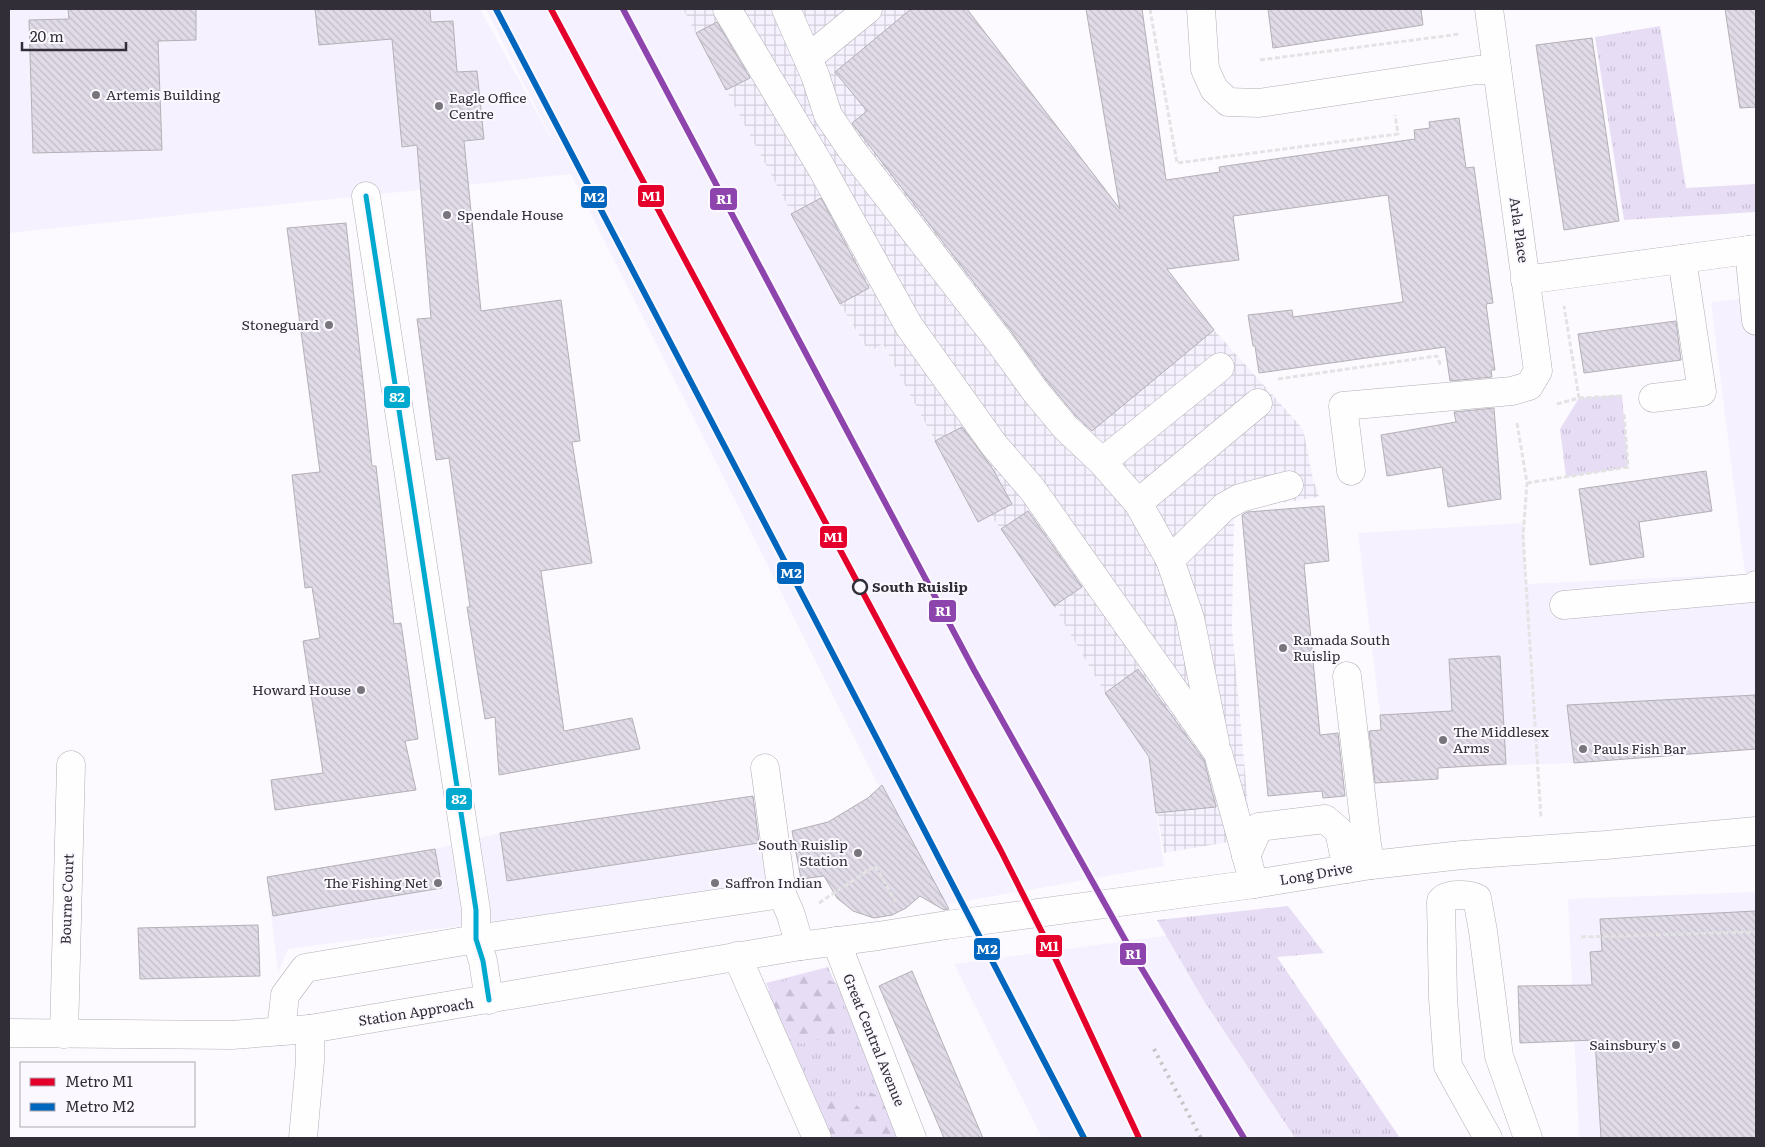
<svg xmlns="http://www.w3.org/2000/svg" width="1765" height="1147" font-family="Literata,serif">
<style>
.built{fill:#f6f1fe}
.industrial{fill:url(#industrial-grid)}
.grass{fill:url(#grass-tufts)}
.forest{fill:url(#forest-firs)}
.building{fill:url(#building-back-hatch);stroke:#b3b1b7}
.lines{fill:none;stroke-linecap:round;stroke-linejoin:round}
.minor-casing{stroke:#b1afb5;stroke-width:29}
.path{stroke:#e3e3e4;stroke-width:3;stroke-dasharray:5 2.5;stroke-linecap:butt}
.minor{stroke:#fffeff;stroke-width:28}
.rail{stroke:#c5c4c6;stroke-width:4;stroke-dasharray:2.5 5;stroke-linecap:butt}
.bus-1-casing{stroke:#fbf9ff;stroke-width:9}
.bus-1{stroke:#00a9ce;stroke-width:5}
.rail-1-casing{stroke:#fbf9ff;stroke-width:10}
.rail-1{stroke:#8e44ad;stroke-width:6}
.metro-1-casing{stroke:#fbf9ff;stroke-width:10}
.metro-2-casing{stroke:#fbf9ff;stroke-width:10}
.metro-1{stroke:#e4002b;stroke-width:6}
.metro-2{stroke:#0065bd;stroke-width:6}
.poi-dot{fill:#79757d;stroke:#fbf9ff;stroke-width:2}
.stop-dot{fill:#fbf9ff;stroke:#322e38;stroke-width:2.5}
.labels{text-anchor:middle;stroke-width:4;stroke-linejoin:round;paint-order:stroke}
.poi-label{font-size:14px;fill:#322e38;stroke:#fbf9ff;text-anchor:start}
.street-label{font-size:14px;fill:#322e38;stroke:#fbf9ff}
.stop-label{font-size:14px;font-weight:bold;fill:#322e38;stroke:#fbf9ff;text-anchor:start}
.line-badge{stroke:#fbf9ff;stroke-width:2}
.badge-label{font-size:14px;text-anchor:middle;font-weight:bold;fill:#fff}
</style>
<defs>
<pattern id="industrial-grid" width="8" height="8" patternUnits="userSpaceOnUse" patternTransform="scale(1.25)"><rect width="8" height="8" fill="#f6f1fe"/><path d="M0 4h8M4 0v8" fill="none" stroke="#d3cfda"/></pattern>
<pattern id="grass-tufts" width="24" height="20" patternUnits="userSpaceOnUse" patternTransform="scale(1.25)"><rect width="24" height="20" fill="#e7def6"/><path d="M3 7l-1-3M5 7V3M7 7l1-3M15 17l-1-3M17 17v-4M19 17l1-3" fill="none" stroke="#c7bfd4"/></pattern>
<pattern id="forest-firs" width="22" height="20" patternUnits="userSpaceOnUse" patternTransform="scale(1.25)"><rect width="22" height="20" fill="#e7def6"/><path d="M5 1l3.5 6h-7zM16 11l3.5 6h-7z" fill="#c7bfd4"/></pattern>
<pattern id="building-back-hatch" width="6" height="6" patternUnits="userSpaceOnUse" patternTransform="scale(1.25)"><rect width="6" height="6" fill="#e0dbe7"/><path d="M-1 5l2 2M0 0l6 6M5-1l2 2" fill="none" stroke="#c1bcc7"/></pattern>
</defs>
<rect width="100%" height="100%" fill="#fcfafe"/>
<g class="built">
<path d="M 9,9 L 480,9 L 558,151 L 486,9 L 683,9 L 840,304 L 868,352 L 882,343 L 978,522 L 991,516 L 1001,529 L 1054,606 L 1105,693 L 1162,775 L 1151,776 L 1164,866 L 938,906 L 920,896 L 906,908 L 892,915 L 874,918 L 853,911 L 837,898 L 826,875 L 801,879 L 792,831 L 828,822 L 880,789 L 571,174 L 9,233 Z"/>
<path d="M 1756,297 L 1756,749 L 1574,763 L 1438,768 L 1438,779 L 1384,782 L 1380,715 L 1358,533 L 1524,523 L 1526,584 L 1745,574 L 1711,302 Z"/>
<path d="M 760,795 L 772,884 L 288,949 L 278,973 L 267,877 L 435,849 L 500,833 Z"/>
<path d="M 1756,892 L 1756,1138 L 1579,1138 L 1568,899 Z"/>
<path d="M 1216,929 L 1362,1138 L 1042,1138 L 954,964 Z"/>
</g>
<path class="industrial" d="M 683,9 L 967,9 L 1214,330 L 1303,429 L 1313,479 L 1319,497 L 1234,510 L 1232,628 L 1251,838 L 1164,853 L 1151,776 L 1161,774 L 1105,693 L 1054,606 L 1001,529 L 991,516 L 978,522 L 883,344 L 869,352 L 840,304 Z"/>
<g class="grass">
<path d="M 1660,26 L 1686,188 L 1756,184 L 1756,212 L 1624,220 L 1595,37 Z"/>
<path d="M 1622,395 L 1628,467 L 1566,477 L 1560,429 L 1579,398 Z"/>
<path d="M 1288,906 L 1324,953 L 1277,957 L 1400,1138 L 1295,1138 L 1204,1001 L 1157,920 Z"/>
<path d="M 828,967 L 902,1133 L 902,1138 L 831,1138 L 766,983 Z"/>
</g>
<g class="forest">
<path d="M 813,973 L 840,985 L 845,1000 L 834,1036 L 802,1044 L 781,1038 L 763,995 L 784,981 Z"/>
<path d="M 870,1092 L 895,1106 L 899,1120 L 889,1138 L 824,1138 L 814,1109 L 828,1099 L 851,1100 L 864,1112 Z"/>
</g>
<g class="building">
<path d="M 68,9 L 196,9 L 196,40 L 158,41 L 162,150 L 33,153 L 29,20 L 69,19 Z"/>
<path d="M 315,9 L 430,9 L 431,22 L 453,21 L 457,72 L 477,71 L 484,139 L 464,141 L 481,311 L 561,300 L 580,441 L 572,442 L 592,563 L 541,571 L 564,731 L 632,718 L 640,749 L 499,775 L 495,717 L 485,719 L 467,607 L 470,607 L 449,458 L 436,460 L 417,319 L 431,318 L 417,145 L 402,147 L 392,39 L 319,45 Z"/>
<path d="M 911,9 L 967,9 L 1120,209 L 1086,9 L 1142,9 L 1166,180 L 1220,172 L 1219,167 L 1415,139 L 1414,130 L 1430,128 L 1429,122 L 1459,118 L 1466,168 L 1474,167 L 1493,303 L 1486,304 L 1495,370 L 1491,370 L 1492,377 L 1450,381 L 1445,347 L 1259,373 L 1255,346 L 1253,346 L 1248,315 L 1292,310 L 1293,317 L 1403,302 L 1388,195 L 1233,216 L 1239,260 L 1167,269 L 1214,330 L 1092,431 L 1076,416 L 1047,381 L 1011,331 L 852,123 L 867,111 L 835,72 Z"/>
<path d="M 1268,9 L 1421,9 L 1423,25 L 1273,48 Z"/>
<path d="M 1725,9 L 1756,9 L 1756,107 L 1740,108 Z"/>
<path d="M 717,22 L 750,78 L 726,90 L 696,33 Z"/>
<path d="M 1592,38 L 1619,221 L 1564,230 L 1536,45 Z"/>
<path d="M 821,198 L 869,288 L 840,304 L 791,214 Z"/>
<path d="M 346,223 L 372,466 L 376,466 L 394,624 L 401,623 L 418,739 L 405,741 L 416,790 L 275,810 L 271,780 L 323,773 L 303,641 L 320,638 L 312,587 L 305,588 L 292,475 L 320,472 L 287,228 Z"/>
<path d="M 1676,321 L 1681,360 L 1584,373 L 1578,334 Z"/>
<path d="M 1494,408 L 1501,499 L 1448,507 L 1442,467 L 1387,476 L 1381,435 L 1456,422 L 1454,412 Z"/>
<path d="M 962,427 L 991,466 L 1012,504 L 978,522 L 935,441 Z"/>
<path d="M 1706,471 L 1712,511 L 1639,522 L 1644,557 L 1590,565 L 1579,489 Z"/>
<path d="M 1324,506 L 1329,561 L 1304,564 L 1320,735 L 1338,733 L 1345,796 L 1323,798 L 1322,791 L 1268,796 L 1242,515 L 1247,512 Z"/>
<path d="M 1028,511 L 1082,587 L 1054,606 L 1001,529 Z"/>
<path d="M 1500,656 L 1506,764 L 1438,768 L 1438,779 L 1375,783 L 1369,731 L 1381,730 L 1380,715 L 1452,711 L 1449,659 Z"/>
<path d="M 1138,669 L 1204,760 L 1216,807 L 1156,813 L 1149,757 L 1105,693 Z"/>
<path d="M 1756,695 L 1756,749 L 1574,763 L 1567,705 Z"/>
<path d="M 882,785 L 895,809 L 949,909 L 944,910 L 920,896 L 906,908 L 892,915 L 874,918 L 853,911 L 837,898 L 824,876 L 801,879 L 792,831 L 828,822 L 868,798 Z"/>
<path d="M 753,796 L 759,843 L 507,881 L 500,833 Z"/>
<path d="M 435,849 L 442,888 L 273,916 L 267,877 Z"/>
<path d="M 1756,911 L 1756,1138 L 1601,1138 L 1595,1040 L 1520,1043 L 1518,986 L 1592,985 L 1590,952 L 1602,951 L 1600,919 Z"/>
<path d="M 258,925 L 260,976 L 140,979 L 138,928 Z"/>
<path d="M 912,971 L 983,1138 L 944,1138 L 879,986 Z"/>
</g>
<g class="lines">
<defs>
<g id="minor">
<path d="M 727,9 L 821,167 L 909,326 L 994,445 L 1032,489 L 1218,753 L 1254,884"/>
<path d="M 786,9 L 815,75 L 828,115 L 851,149 L 999,341 L 1035,391 L 1065,427 L 1102,462 L 1138,503 L 1170,560 L 1190,618 L 1215,742"/>
<path d="M 1201,9 L 1205,69 L 1214,89 L 1228,102 L 1259,103 L 1477,70 L 1497,70"/>
<path d="M 808,58 L 868,9"/>
<path d="M 366,196 L 476,910 L 476,939 L 483,961 L 489,1000"/>
<path d="M 1749,250 L 1756,321"/>
<path d="M 1525,280 L 1756,249"/>
<path d="M 1653,398 L 1702,392 L 1682,259"/>
<path d="M 1102,462 L 1220,367"/>
<path d="M 1351,471 L 1343,406 L 1512,391 L 1529,386 L 1538,371 L 1489,9"/>
<path d="M 1138,503 L 1258,403"/>
<path d="M 1170,560 L 1224,507 L 1240,498 L 1289,485"/>
<path d="M 1564,605 L 1753,588 L 1756,585"/>
<path d="M 1347,676 L 1367,845 L 1371,865"/>
<path d="M 765,768 L 782,894 L 791,915 L 800,946"/>
<path d="M 1246,856 L 1259,827 L 1325,819 L 1339,831 L 1347,869"/>
<path d="M 836,941 L 912,1138"/>
<path d="M 737,956 L 817,1138"/>
<path d="M 281,1031 L 285,995 L 305,968 L 476,939 L 782,894"/>
<path d="M 9,1033 L 232,1035 L 310,1029 L 800,946 L 878,936 L 947,925 L 1254,884 L 1371,865 L 1462,855 L 1606,845 L 1756,831"/>
<path d="M 64,1034 L 71,765"/>
<path d="M 303,1138 L 310,1061 L 310,1029"/>
<path d="M 1488,1138 L 1448,1066 L 1443,998 L 1441,901 C 1447,893 1468,894 1477,898 L 1483,931 L 1499,1056 L 1528,1138"/>
</g>
</defs>
<use href="#minor" class="minor-casing"/>
<g class="path">
<path d="M 1150,9 L 1177,163 L 1398,134 L 1395,115"/>
<path d="M 1260,60 L 1460,34"/>
<path d="M 1278,379 L 1437,356 L 1441,366"/>
<path d="M 1579,398 L 1622,396"/>
<path d="M 1557,404 L 1579,398 L 1564,306"/>
<path d="M 1517,423 L 1527,483 L 1523,536 L 1541,818"/>
<path d="M 1527,483 L 1628,467 L 1624,413"/>
<path d="M 819,903 L 875,866 L 896,902"/>
<path d="M 1581,937 L 1756,932"/>
</g>
<use href="#minor" class="minor"/>
<path class="rail" d="M 1154,1049 L 1201,1138"/>
<defs>
<path id="bus-1" d="M 366,196 L 476,910 L 476,939 L 483,961 L 489,1000"/>
</defs>
<use href="#bus-1" class="bus-1-casing"/>
<use href="#bus-1" class="bus-1"/>
<defs>
<path id="rail-1" d="M 623,9 L 974,670 L 1133,954 L 1244,1138"/>
</defs>
<use href="#rail-1" class="rail-1-casing"/>
<use href="#rail-1" class="rail-1"/>
<defs>
<path id="metro-1" d="M 551,9 L 1001,851 L 1057,962 L 1139,1138"/>
<path id="metro-2" d="M 496,9 C 691,386 891,760 1084,1138"/>
</defs>
<use href="#metro-1" class="metro-1-casing"/>
<use href="#metro-2" class="metro-2-casing"/>
<use href="#metro-1" class="metro-1"/>
<use href="#metro-2" class="metro-2"/>
</g>
<g class="poi-dot">
<circle cx="96" cy="95" r="5"/>
<circle cx="439" cy="106" r="5"/>
<circle cx="447" cy="215" r="5"/>
<circle cx="329" cy="325" r="5"/>
<circle cx="1283" cy="648" r="5"/>
<circle cx="361" cy="690" r="5"/>
<circle cx="1443" cy="740" r="5"/>
<circle cx="1583" cy="749" r="5"/>
<circle cx="858" cy="853" r="5"/>
<circle cx="438" cy="883" r="5"/>
<circle cx="715" cy="883" r="5"/>
<circle cx="1676" cy="1045" r="5"/>
</g>
<circle class="stop-dot" cx="860" cy="587" r="7"/>
<g class="labels">
<g class="poi-label">
<text x="106" y="100">Artemis Building</text>
<text x="449" y="103">Eagle Office<tspan x="449" dy="16">Centre</tspan></text>
<text x="457" y="220">Spendale House</text>
<text x="319" y="330" text-anchor="end">Stoneguard</text>
<text x="1293" y="645">Ramada South<tspan x="1293" dy="16">Ruislip</tspan></text>
<text x="351" y="695" text-anchor="end">Howard House</text>
<text x="1453" y="737">The Middlesex<tspan x="1453" dy="16">Arms</tspan></text>
<text x="1593" y="754">Pauls Fish Bar</text>
<text x="848" y="850" text-anchor="end">South Ruislip<tspan x="848" dy="16">Station</tspan></text>
<text x="428" y="888" text-anchor="end">The Fishing Net</text>
<text x="725" y="888">Saffron Indian</text>
<text x="1666" y="1050" text-anchor="end">Sainsbury's</text>
</g>
<g class="street-label">
<text transform="translate(1519 230) rotate(82)" y="5">Arla Place</text>
<text transform="translate(1316 874) rotate(-10)" y="5">Long Drive</text>
<text transform="translate(67 899) rotate(-88)" y="5">Bourne Court</text>
<text transform="translate(416 1012) rotate(-9)" y="5">Station Approach</text>
<text transform="translate(874 1040) rotate(68)" y="5">Great Central Avenue</text>
</g>
<g class="stop-label">
<text x="872" y="592">South Ruislip</text>
</g>
</g>
<g class="line-badge">
<rect x="637" y="184" width="28" height="24" rx="5" fill="#e4002b"/>
<rect x="580" y="185" width="28" height="24" rx="5" fill="#0065bd"/>
<rect x="709" y="187" width="29" height="24" rx="5" fill="#8e44ad"/>
<rect x="383" y="385" width="28" height="24" rx="5" fill="#00a9ce"/>
<rect x="819" y="525" width="29" height="24" rx="5" fill="#e4002b"/>
<rect x="776" y="561" width="29" height="24" rx="5" fill="#0065bd"/>
<rect x="928" y="599" width="29" height="24" rx="5" fill="#8e44ad"/>
<rect x="445" y="787" width="28" height="24" rx="5" fill="#00a9ce"/>
<rect x="1035" y="934" width="28" height="24" rx="5" fill="#e4002b"/>
<rect x="973" y="937" width="28" height="24" rx="5" fill="#0065bd"/>
<rect x="1119" y="942" width="28" height="24" rx="5" fill="#8e44ad"/>
</g>
<g class="badge-label">
<text x="651" y="201">M1</text>
<text x="594" y="202">M2</text>
<text x="724" y="204">R1</text>
<text x="397" y="402">82</text>
<text x="833" y="542">M1</text>
<text x="791" y="578">M2</text>
<text x="943" y="616">R1</text>
<text x="459" y="804">82</text>
<text x="1049" y="951">M1</text>
<text x="987" y="954">M2</text>
<text x="1133" y="959">R1</text>
</g>
<rect width="1765" height="1147" fill="none" stroke="#322e38" stroke-width="20"/>
<rect x="20" y="1062" width="175" height="65" fill="#fbf9ff" stroke="#aba8af"/>
<rect x="30" y="1078" width="25" height="8" fill="#e4002b" stroke="#aba8af"/>
<text x="65" y="1087" font-size="15" fill="#322e38">Metro M1</text>
<rect x="30" y="1103" width="25" height="8" fill="#0065bd" stroke="#aba8af"/>
<text x="65" y="1112" font-size="15" fill="#322e38">Metro M2</text>
<path d="M22 42v8h104v-8" fill="none" stroke="#322e38" stroke-width="2.5"/>
<text x="30" y="42" font-size="15" fill="#322e38" stroke="#fbf9ff" stroke-width="4" paint-order="stroke">20 m</text>
</svg>
